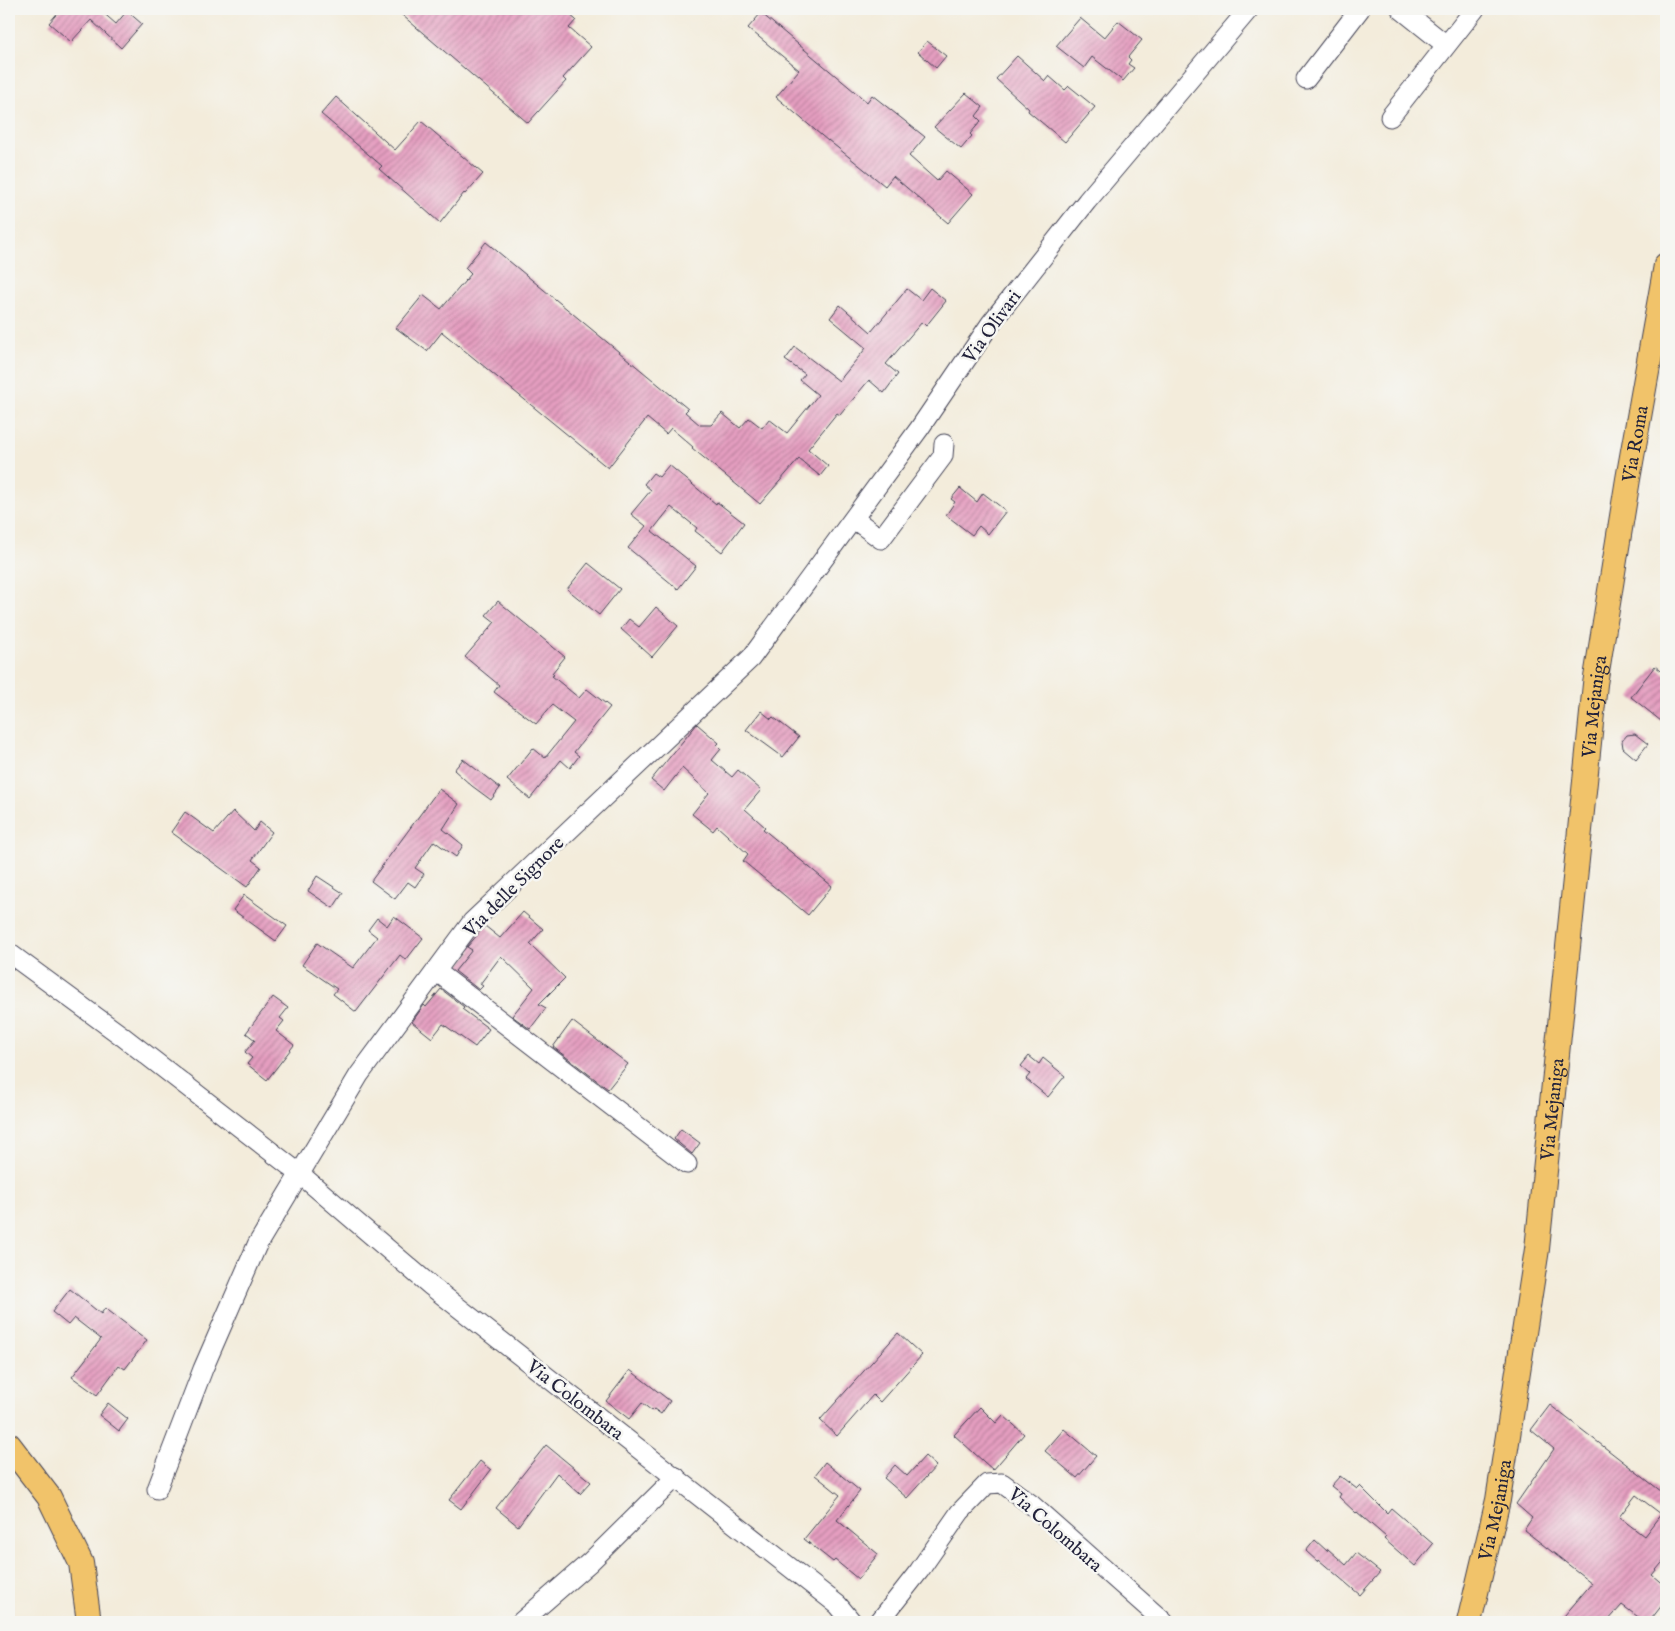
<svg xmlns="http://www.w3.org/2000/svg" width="1675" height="1631" font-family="'IM FELL English',serif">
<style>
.building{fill:url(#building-hatch);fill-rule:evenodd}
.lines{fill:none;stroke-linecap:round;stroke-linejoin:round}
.minor-casing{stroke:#414053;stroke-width:21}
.major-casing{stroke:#414053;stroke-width:26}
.minor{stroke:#fff;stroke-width:19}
.major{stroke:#f1c36a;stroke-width:24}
.labels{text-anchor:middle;stroke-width:5;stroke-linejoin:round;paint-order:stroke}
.street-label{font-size:19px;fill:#22223b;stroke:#f6f6f2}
</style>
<defs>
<pattern id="building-hatch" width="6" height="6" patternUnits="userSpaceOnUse" patternTransform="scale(1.25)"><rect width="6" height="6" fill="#e59ec0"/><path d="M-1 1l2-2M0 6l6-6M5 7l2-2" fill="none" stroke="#b9809d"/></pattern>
</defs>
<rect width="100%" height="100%" fill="#f6f6f2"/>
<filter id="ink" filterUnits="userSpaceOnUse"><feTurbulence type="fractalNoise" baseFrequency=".02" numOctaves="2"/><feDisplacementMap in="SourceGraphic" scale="10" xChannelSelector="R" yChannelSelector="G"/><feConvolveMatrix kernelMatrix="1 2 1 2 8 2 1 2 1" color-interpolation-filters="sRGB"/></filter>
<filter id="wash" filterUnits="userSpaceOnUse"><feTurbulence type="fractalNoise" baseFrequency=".0096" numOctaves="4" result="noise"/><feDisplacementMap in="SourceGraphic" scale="20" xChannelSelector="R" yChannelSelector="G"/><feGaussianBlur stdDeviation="1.12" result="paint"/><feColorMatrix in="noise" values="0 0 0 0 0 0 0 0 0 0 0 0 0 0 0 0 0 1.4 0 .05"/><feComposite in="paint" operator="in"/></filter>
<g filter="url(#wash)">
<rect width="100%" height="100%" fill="#f3ecdb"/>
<g id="blocks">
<g class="building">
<path d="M 61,9 L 101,9 L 100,10 L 116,24 L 127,11 L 142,24 L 121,48 L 91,20 L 71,42 L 49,23 Z"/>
<path d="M 395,9 L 563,9 L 576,20 L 569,28 L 591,47 L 563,78 L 566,81 L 528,123 Z"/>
<path d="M 761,13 L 867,102 L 872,95 L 925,137 L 909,156 L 937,181 L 946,171 L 973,194 L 948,223 L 893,176 L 885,186 L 828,140 L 828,141 L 776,97 L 799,70 L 748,28 Z"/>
<path d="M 1080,18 L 1104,38 L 1118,21 L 1142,40 L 1128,57 L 1131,60 L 1128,64 L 1134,68 L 1123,81 L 1092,57 L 1084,68 L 1056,46 Z"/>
<path d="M 927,41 L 946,56 L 936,68 L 918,52 Z"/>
<path d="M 1017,56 L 1045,81 L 1049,76 L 1065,90 L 1069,86 L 1095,107 L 1065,142 L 1028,111 L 1029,109 L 996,79 Z"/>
<path d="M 966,93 L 983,107 L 976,116 L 981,121 L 970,134 L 972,136 L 961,149 L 934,127 Z"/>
<path d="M 336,97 L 395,150 L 421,121 L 483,174 L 465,194 L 464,193 L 440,223 L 379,169 L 382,166 L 321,114 Z"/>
<path d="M 486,242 L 688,409 L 685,412 L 700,425 L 711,425 L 722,413 L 740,428 L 749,418 L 762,428 L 769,419 L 787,433 L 818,395 L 800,380 L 805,374 L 785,360 L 795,347 L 839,381 L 866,348 L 830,318 L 840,305 L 871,332 L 907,289 L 921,300 L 930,288 L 946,301 L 926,326 L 922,322 L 886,364 L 898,374 L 884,393 L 869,380 L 840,415 L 837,413 L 808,449 L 828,466 L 820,476 L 799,459 L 760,504 L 692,448 L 693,447 L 671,428 L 666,434 L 647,418 L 608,468 L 442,332 L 427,351 L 396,328 L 423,295 L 441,309 L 471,274 L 465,268 Z"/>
<path d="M 669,465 L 716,504 L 717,502 L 744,523 L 722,552 L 695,531 L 697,528 L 671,507 L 652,531 L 696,566 L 678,589 L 628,548 L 646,526 L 631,514 L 651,490 L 644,484 L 653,473 L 659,477 Z"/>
<path d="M 960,488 L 977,502 L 983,493 L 1006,511 L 988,534 L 979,526 L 972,535 L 946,515 L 955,502 L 951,499 Z"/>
<path d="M 588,563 L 620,589 L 599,615 L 567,589 Z"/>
<path d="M 498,601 L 565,657 L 552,673 L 554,675 L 552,676 L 579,698 L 587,689 L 610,707 L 574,752 L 579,756 L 570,768 L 561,760 L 530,799 L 507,780 L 533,748 L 545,758 L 574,722 L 552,705 L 536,724 L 494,692 L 499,685 L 465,657 L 495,622 L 486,615 Z"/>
<path d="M 656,607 L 678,626 L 652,657 L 621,629 L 629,619 L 639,627 Z"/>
<path d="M 1655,666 L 1666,675 L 1666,725 L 1631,697 Z"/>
<path d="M 761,711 L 771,719 L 773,717 L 799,737 L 783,757 L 746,730 Z"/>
<path d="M 697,724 L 719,743 L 717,745 L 721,749 L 712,760 L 732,777 L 738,770 L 761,790 L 745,809 L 765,827 L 763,829 L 832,886 L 808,915 L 743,861 L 748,854 L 717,826 L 713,831 L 692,814 L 709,793 L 682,768 L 664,791 L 651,780 Z"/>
<path d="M 1635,734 L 1648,744 L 1636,759 L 1623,748 L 1622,741 L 1627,735 Z"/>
<path d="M 463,759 L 500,788 L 491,800 L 472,786 L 454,770 Z"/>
<path d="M 439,789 L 459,804 L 443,829 L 463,845 L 456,857 L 434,841 L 415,868 L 424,874 L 415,887 L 408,882 L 395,899 L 371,881 Z"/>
<path d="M 233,811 L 254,831 L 260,822 L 272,832 L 252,860 L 261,867 L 247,887 L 171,832 L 185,812 L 214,833 Z"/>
<path d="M 317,876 L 343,893 L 333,908 L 308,891 Z"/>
<path d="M 244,895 L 287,926 L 276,941 L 233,910 Z"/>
<path d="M 523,912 L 543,929 L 530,944 L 565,978 L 539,1004 L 546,1008 L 530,1029 L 512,1016 L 534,988 L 501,956 L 480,984 L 483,986 L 479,990 L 455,971 L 472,950 L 467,947 L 485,926 L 500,938 Z"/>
<path d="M 394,916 L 423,938 L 406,960 L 400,955 L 356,1012 L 333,994 L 337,989 L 302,965 L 317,943 L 353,968 L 377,937 L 368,930 L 377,918 L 387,926 Z"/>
<path d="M 441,989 L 464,1007 L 462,1009 L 489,1029 L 475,1047 L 443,1024 L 432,1038 L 412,1022 L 424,1005 L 426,1007 Z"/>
<path d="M 273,997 L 288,1008 L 280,1018 L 284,1021 L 276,1031 L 294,1045 L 267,1080 L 247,1064 L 252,1058 L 245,1052 L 255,1040 L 246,1033 Z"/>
<path d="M 572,1021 L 628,1064 L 608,1089 L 553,1047 Z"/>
<path d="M 1029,1056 L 1039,1064 L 1043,1058 L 1065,1076 L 1048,1097 L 1026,1079 L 1030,1074 L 1021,1066 Z"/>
<path d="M 681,1129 L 700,1143 L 692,1154 L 674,1139 Z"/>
<path d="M 70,1289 L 101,1314 L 105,1308 L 147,1340 L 125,1369 L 119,1365 L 97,1395 L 72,1377 L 101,1339 L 74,1318 L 68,1325 L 52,1312 Z"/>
<path d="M 898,1333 L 922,1355 L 880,1402 L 873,1395 L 837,1436 L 820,1420 Z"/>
<path d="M 630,1370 L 670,1401 L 661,1414 L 654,1409 L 652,1411 L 642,1403 L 629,1419 L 606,1401 Z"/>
<path d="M 108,1403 L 128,1419 L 119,1431 L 99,1415 Z"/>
<path d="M 1550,1405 L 1666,1495 L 1666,1558 L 1652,1575 L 1666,1587 L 1666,1600 L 1649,1622 L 1645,1622 L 1622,1605 L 1607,1622 L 1559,1622 L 1592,1583 L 1524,1530 L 1532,1518 L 1516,1504 L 1554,1449 L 1531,1430 ZM 1636,1495 L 1661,1514 L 1644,1536 L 1619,1517 Z"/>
<path d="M 980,1407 L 996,1423 L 1003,1415 L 1024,1434 L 993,1470 L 954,1435 Z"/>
<path d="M 1064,1429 L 1096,1456 L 1077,1478 L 1045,1451 Z"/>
<path d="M 546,1445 L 591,1482 L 580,1494 L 557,1473 L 518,1526 L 496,1508 Z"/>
<path d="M 925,1456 L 936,1466 L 907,1498 L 884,1478 L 895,1465 L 907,1476 Z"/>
<path d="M 480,1461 L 491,1470 L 461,1509 L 449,1500 Z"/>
<path d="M 825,1462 L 860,1491 L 837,1520 L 878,1554 L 858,1579 L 835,1560 L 833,1562 L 804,1539 L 840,1495 L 815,1475 Z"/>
<path d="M 1340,1476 L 1357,1489 L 1360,1486 L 1387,1513 L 1391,1508 L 1433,1544 L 1415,1566 L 1384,1539 L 1386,1537 L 1357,1512 L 1356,1513 L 1339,1497 L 1341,1494 L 1331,1486 Z"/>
<path d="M 1315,1540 L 1327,1551 L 1328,1549 L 1346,1565 L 1356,1553 L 1380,1572 L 1360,1595 L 1319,1560 L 1318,1562 L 1306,1551 Z"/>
</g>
</g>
</g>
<g filter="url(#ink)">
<use href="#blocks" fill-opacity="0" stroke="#414053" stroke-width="1"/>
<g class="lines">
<defs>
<g id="minor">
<path d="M 1401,9 L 1446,45"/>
<path d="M 1306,79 L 1360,9"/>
<path d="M 1390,117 L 1475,9"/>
<path d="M 854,519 L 881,539 L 943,456 L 944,444"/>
<path d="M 9,953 L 122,1036 L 300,1174 L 431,1286 L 838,1605 L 852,1622"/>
<path d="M 436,971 L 687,1164"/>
<path d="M 157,1489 L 203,1369 L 257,1245 L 359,1075 L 472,922 L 751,658 L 919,429 L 991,323 L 1087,201 L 1249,9"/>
<path d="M 521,1622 L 590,1562 L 676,1477"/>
<path d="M 879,1622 L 919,1571 L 960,1512 L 987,1484 L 1002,1483 L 1032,1505 L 1164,1622"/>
</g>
<g id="major">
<path d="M 9,1445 L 49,1497 L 81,1563 L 89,1622"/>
<path id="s1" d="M 1469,1622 L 1498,1500 L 1537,1249 L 1595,684 L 1628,479 L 1666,265"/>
</g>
</defs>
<use href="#minor" class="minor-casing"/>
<use href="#major" class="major-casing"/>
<use href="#minor" class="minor"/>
<use href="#major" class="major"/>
</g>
</g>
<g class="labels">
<g class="street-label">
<text transform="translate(991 326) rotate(-54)" y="7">Via Olivari</text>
<text dy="7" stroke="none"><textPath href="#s1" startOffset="1191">Via Roma</textPath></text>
<text dy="7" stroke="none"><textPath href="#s1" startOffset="925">Via Mejaniga</textPath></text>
<text transform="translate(513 886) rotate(-45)" y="7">Via delle Signore</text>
<text dy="7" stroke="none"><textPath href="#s1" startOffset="520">Via Mejaniga</textPath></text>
<text transform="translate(576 1399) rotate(38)" y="7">Via Colombara</text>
<text dy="7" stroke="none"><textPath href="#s1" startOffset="115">Via Mejaniga</textPath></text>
<text transform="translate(1056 1529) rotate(41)" y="7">Via Colombara</text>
</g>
</g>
<rect width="1675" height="1631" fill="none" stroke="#f6f6f2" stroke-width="30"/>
</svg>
